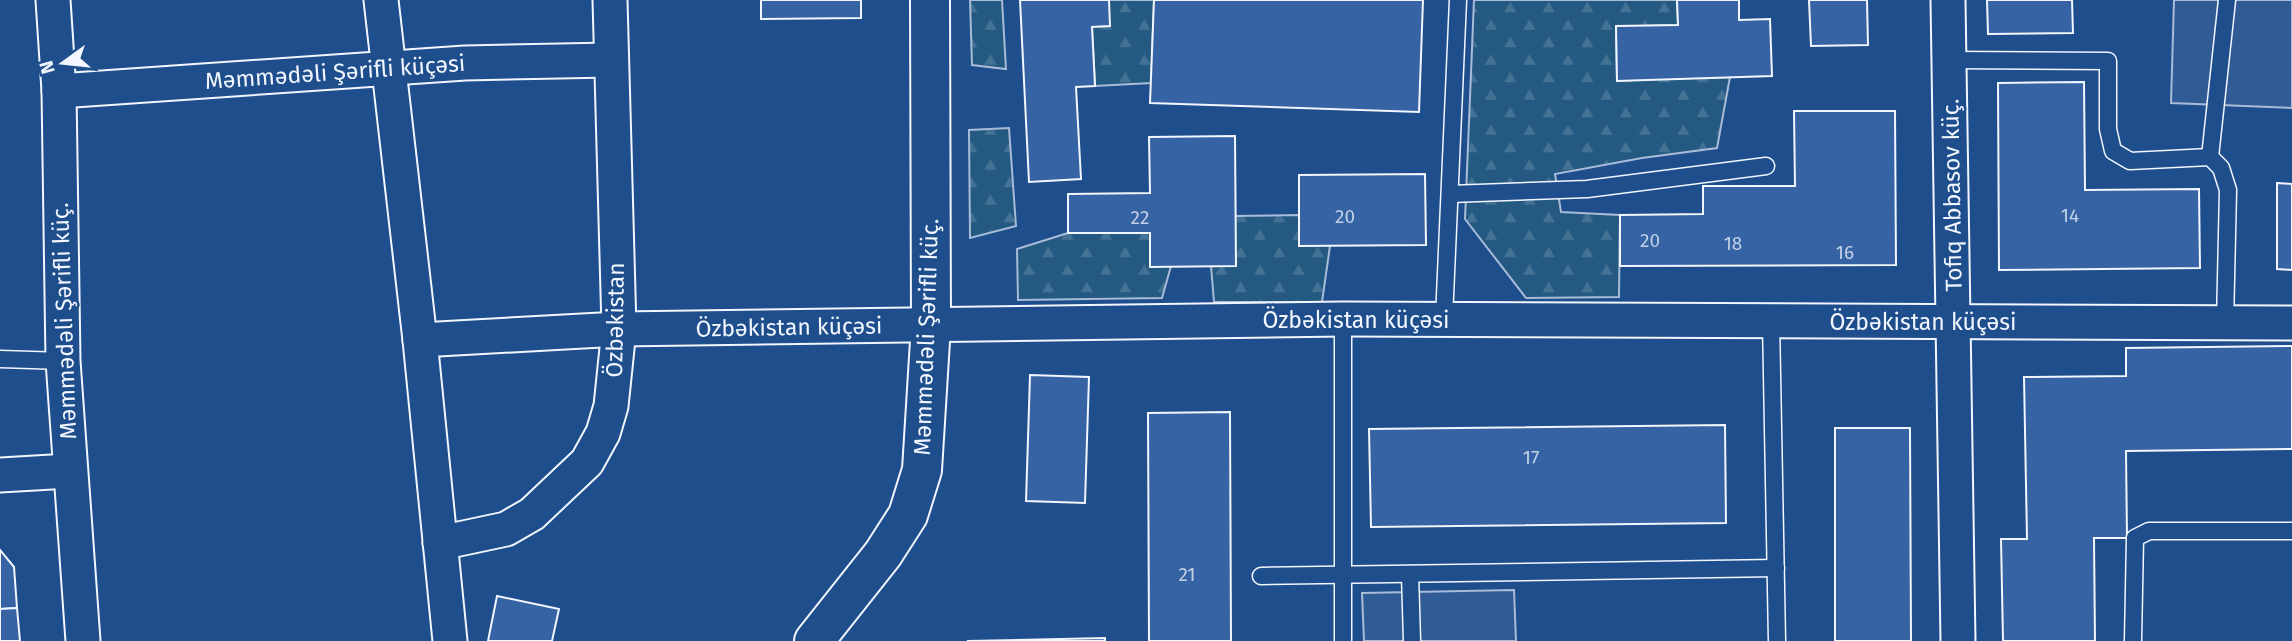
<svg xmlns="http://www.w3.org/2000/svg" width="2292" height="641" font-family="'Fira Sans',sans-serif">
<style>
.forest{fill:url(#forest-firs);stroke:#a8bbd7;stroke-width:2}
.parking{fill:#305b95;stroke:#a8bbd7;stroke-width:2}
.building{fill:#3563a3;stroke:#f2f6ff;stroke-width:2}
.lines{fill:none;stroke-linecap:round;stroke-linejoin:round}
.service-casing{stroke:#f2f6ff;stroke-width:19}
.minor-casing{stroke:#f2f6ff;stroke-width:37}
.tertiary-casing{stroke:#f2f6ff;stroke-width:42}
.service{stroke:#1f4e8c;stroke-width:16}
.minor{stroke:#1f4e8c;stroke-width:33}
.tertiary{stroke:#1f4e8c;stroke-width:38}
.labels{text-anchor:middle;stroke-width:5;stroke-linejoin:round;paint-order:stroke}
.number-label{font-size:19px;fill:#c3d1e8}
.street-label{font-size:23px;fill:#f2f6ff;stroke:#1f4e8c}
</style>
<defs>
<pattern id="forest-firs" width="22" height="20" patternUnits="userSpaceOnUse" patternTransform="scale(1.75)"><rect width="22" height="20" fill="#245a82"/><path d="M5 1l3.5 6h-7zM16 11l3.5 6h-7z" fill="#447295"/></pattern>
</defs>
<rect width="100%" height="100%" fill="#1f4e8c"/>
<g class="forest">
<path d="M 970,0 L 1002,0 L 1006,69 L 972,65 Z"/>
<path d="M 1109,0 L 1154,0 L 1151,83 L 1095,86 L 1092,27 Z"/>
<path d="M 1474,0 L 1677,0 L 1678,25 L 1616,27 L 1617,80 L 1730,77 L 1717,148 L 1642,158 L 1555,174 L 1561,212 L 1620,215 L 1619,297 L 1526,298 L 1465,219 Z"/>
<path d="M 1009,128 L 1016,226 L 970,238 L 969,130 Z"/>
<path d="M 1299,215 L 1330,246 L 1322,302 L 1214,302 L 1211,266 L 1235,216 Z"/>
<path d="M 1068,233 L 1150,233 L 1171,266 L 1162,298 L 1018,300 L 1017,249 Z"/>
</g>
<g class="parking">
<path d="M 2174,0 L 2292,0 L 2292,108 L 2171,103 Z"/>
<path d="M 1514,590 L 1516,641 L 1364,641 L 1362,593 Z"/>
</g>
<g class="building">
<path d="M 761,0 L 861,0 L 861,18 L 761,19 Z"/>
<path d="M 1020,0 L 1109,0 L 1110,26 L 1092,27 L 1095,86 L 1076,87 L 1081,179 L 1029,182 Z"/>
<path d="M 1154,0 L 1423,0 L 1419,112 L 1150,103 Z"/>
<path d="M 1677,0 L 1739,0 L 1739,20 L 1770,19 L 1772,76 L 1617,81 L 1616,26 L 1678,25 Z"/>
<path d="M 1809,0 L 1867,0 L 1868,45 L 1811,46 Z"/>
<path d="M 1987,0 L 2072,0 L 2073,33 L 1988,34 Z"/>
<path d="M 2084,82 L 2085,190 L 2199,189 L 2200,268 L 1999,270 L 1998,83 Z"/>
<path d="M 1794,111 L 1895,111 L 1896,265 L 1620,266 L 1620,215 L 1703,214 L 1703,186 L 1795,186 Z"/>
<path d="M 1235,136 L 1236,266 L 1150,267 L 1150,233 L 1068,233 L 1068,194 L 1150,193 L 1149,137 Z"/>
<path d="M 1425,174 L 1426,245 L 1299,246 L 1299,175 Z"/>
<path d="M 2277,183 L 2292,184 L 2292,270 L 2277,269 Z"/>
<path d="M 2292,346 L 2292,449 L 2126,451 L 2127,538 L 2094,538 L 2095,641 L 2003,641 L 2001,539 L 2027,539 L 2024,377 L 2126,376 L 2126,348 Z"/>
<path d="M 1030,375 L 1089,377 L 1085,503 L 1026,501 Z"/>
<path d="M 1230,412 L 1231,641 L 1149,641 L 1148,413 Z"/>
<path d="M 1725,425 L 1726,523 L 1371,527 L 1369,429 Z"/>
<path d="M 1835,428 L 1910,428 L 1911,641 L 1835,641 Z"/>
<path d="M 0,550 L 14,567 L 17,608 L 0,609 Z"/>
<path d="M 497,596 L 559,609 L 552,641 L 488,641 Z"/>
<path d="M 17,608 L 20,641 L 0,641 L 0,609 Z"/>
<path d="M 1105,638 L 1105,641 L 967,641 Z"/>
</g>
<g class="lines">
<defs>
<g id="service">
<path d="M 1949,60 L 2108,61 L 2108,129 L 2113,151 L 2130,161 L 2210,157 L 2221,168 L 2228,190 L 2225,323"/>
<path d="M 2210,157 L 2227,0"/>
<path d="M 1450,194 L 1587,189 L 1766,166"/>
<path d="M 1444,319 L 1458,0"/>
<path d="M 1771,321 L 1777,641"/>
<path d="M 0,359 L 63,361"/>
<path d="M 1410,574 L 1412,641"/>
<path d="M 1261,576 L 1776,568"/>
<path d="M 1343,641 L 1343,319"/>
<path d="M 2133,641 L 2135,538 L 2149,531 L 2292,531"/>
</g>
<g id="minor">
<path d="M 53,0 L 59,91 L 63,361 L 83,641"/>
<path d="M 381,0 L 420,340 L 450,641"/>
<path d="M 1948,0 L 1958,641"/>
<path d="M 59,91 L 465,63 L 611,60"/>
<path d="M 420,340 L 619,329 L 1343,319 L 2292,323"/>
<path d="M 0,475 L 69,471"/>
<path d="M 440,543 L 506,529 L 532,514 L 587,462 L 603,433 L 611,406 L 619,329 L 610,0"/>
</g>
<path id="tertiary" d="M 814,641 L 883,554 L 908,515 L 922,470 L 931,325 L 930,0"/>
</defs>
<use href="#service" class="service-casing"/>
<use href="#minor" class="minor-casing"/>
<use href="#tertiary" class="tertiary-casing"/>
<use href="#service" class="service"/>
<use href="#minor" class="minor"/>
<use href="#tertiary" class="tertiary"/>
</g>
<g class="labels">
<g class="number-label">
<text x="2070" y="222">14</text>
<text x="1345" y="223">20</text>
<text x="1140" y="224">22</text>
<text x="1650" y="247">20</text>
<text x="1733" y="250">18</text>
<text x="1845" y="259">16</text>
<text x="1531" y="464">17</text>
<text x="1187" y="581">21</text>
</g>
<g class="street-label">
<text transform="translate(335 72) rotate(-4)" y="8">Məmmədəli Şərifli küçəsi</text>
<text transform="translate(1952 195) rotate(-91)" y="8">Tofiq Abbasov küç.</text>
<text transform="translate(615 320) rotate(-89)" y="8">Özbəkistan</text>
<text x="1356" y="328">Özbəkistan küçəsi</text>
<text transform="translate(64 321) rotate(-92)" y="8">Məmmədəli Şərifli küç.</text>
<text x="1923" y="330">Özbəkistan küçəsi</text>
<text transform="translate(789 327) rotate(-1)" y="8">Özbəkistan küçəsi</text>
<text transform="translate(926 337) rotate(-88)" y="8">Məmmədəli Şərifli küç.</text>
</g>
</g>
<g transform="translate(63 63) rotate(255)" stroke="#1f4e8c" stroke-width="5" paint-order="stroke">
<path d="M0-5L12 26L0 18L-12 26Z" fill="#f2f6ff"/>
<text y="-10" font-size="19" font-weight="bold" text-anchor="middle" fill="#f2f6ff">N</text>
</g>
</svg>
